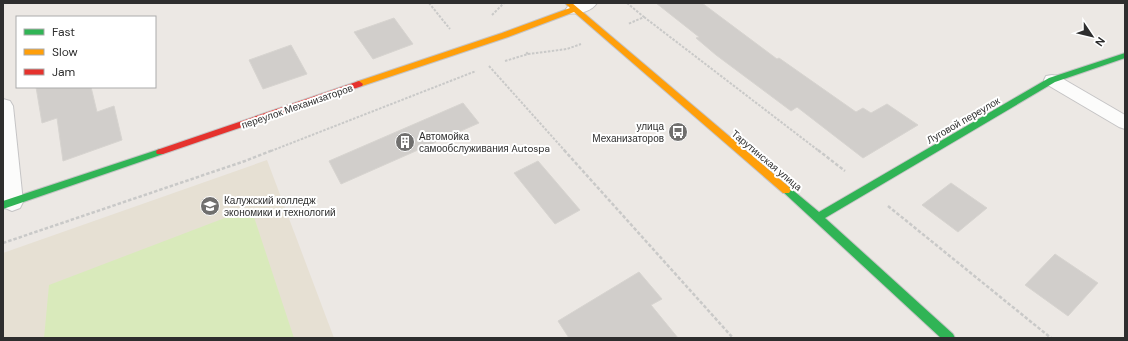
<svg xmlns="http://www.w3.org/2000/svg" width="1128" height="341" font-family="'DM Sans',sans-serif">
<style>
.education{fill:#e6e0d3}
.pitch{fill:#d9eabb}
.building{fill:#d1cecb;stroke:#d7d4d0}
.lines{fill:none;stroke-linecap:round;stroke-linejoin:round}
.lane-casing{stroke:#c5c4c5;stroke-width:2}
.street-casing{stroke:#c5c4c5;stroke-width:2}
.fast-casing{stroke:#c5c4c5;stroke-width:2}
.slow-casing{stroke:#c5c4c5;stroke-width:2}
.jam-casing{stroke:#c5c4c5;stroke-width:2}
.path-far1{stroke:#c9c9c8;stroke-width:2;stroke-dasharray:2.5 1.5;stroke-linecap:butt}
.path{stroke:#c9c9c8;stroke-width:2.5;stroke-dasharray:3.5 2;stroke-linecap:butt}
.lane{fill:#fcfcfb;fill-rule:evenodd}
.street{fill:#fcfcfb;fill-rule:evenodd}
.fast{fill:#30b455;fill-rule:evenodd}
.slow{fill:#ff9f0a;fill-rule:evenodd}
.jam{fill:#e5322d;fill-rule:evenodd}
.labels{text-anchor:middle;stroke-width:4;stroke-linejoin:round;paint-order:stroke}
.street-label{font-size:10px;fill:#2e2e2e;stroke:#fff}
.poi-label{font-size:10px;fill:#2e2e2e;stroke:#fff;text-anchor:start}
</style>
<rect width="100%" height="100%" fill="#ece8e4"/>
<path class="education" d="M 267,160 L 334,338 L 3,338 L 3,253 Z"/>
<path class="pitch" d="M 251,208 L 294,338 L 44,338 L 49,285 Z"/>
<g class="building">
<path d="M 656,3 L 702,3 L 777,59 L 779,58 L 856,112 L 863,108 L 871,113 L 887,104 L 918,125 L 863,158 L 797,107 L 791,111 L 716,55 L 696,38 L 699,37 Z"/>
<path d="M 394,18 L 413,44 L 373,59 L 354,32 Z"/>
<path d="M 291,45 L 307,74 L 263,89 L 249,60 Z"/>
<path d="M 36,87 L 91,87 L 97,112 L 114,106 L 122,140 L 63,161 L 57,118 L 42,123 Z"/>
<path d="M 463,103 L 479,123 L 341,184 L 329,161 Z"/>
<path d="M 538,161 L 580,210 L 555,224 L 514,173 Z"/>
<path d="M 951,183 L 987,208 L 958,232 L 922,205 Z"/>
<path d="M 1055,254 L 1098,283 L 1068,316 L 1025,285 Z"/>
<path d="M 639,272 L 662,299 L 651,305 L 678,338 L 569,338 L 558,321 Z"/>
</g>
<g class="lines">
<defs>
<path id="lane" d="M 1052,75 L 1058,76 L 1125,115 L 1125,129 L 1119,127 L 1046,84 L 1044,80 L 1046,76 Z"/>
<g id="street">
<path d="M 574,3 L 597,3 C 592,11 578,15 569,13 L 566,9 L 569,5 Z"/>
<path d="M 3,99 L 10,101 L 13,106 L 23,202 L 20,208 L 12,211 L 3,207 Z"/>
</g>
<g id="fast">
<path d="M 1125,53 L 1125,58 L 1055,82 L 825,218 L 953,334 L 955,338 L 941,338 L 781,190 L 783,187 L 789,187 L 819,212 L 1049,78 Z"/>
<path d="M 160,149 L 163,150 L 164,152 L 163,154 L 3,209 L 3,201 Z"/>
</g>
<path id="slow" d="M 565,3 L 572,3 L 789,187 L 791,190 L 789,193 L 783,193 L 574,12 L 508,37 L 362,86 L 356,86 L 355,84 L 356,82 L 502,33 L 570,8 Z"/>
<path id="jam" d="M 359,81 L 363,84 L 362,86 L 163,154 L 157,154 L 156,152 L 157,150 Z"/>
</defs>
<use href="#lane" class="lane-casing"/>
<use href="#street" class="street-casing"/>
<use href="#fast" class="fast-casing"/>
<use href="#slow" class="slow-casing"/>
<use href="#jam" class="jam-casing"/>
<g class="path-far1">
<path d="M 429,3 L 450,29"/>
<path d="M 627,3 L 644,17 L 628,24"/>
<path d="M 492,15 L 504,3"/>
<path d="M 644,17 L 819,151"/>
<path d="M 528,54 L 567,49 L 581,44"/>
<path d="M 505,61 L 528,54 L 526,52"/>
<path d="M 489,66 L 565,151"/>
<path d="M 271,151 L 476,71"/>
</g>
<g class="path">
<path d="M 564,150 L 733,338"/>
<path d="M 818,150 L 845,171"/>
<path d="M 888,206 L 1051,338"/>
<path d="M 3,243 L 245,161 L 273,150"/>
</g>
<use href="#lane" class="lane"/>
<use href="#street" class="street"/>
<use href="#fast" class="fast"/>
<use href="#slow" class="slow"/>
<use href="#jam" class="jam"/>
</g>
<defs>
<symbol id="bus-disc" viewBox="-11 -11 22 22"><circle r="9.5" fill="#706f6e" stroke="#fff"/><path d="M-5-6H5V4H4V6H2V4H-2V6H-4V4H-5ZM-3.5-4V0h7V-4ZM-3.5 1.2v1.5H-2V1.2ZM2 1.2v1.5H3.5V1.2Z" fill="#fff"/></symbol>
<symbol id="building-disc" viewBox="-11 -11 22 22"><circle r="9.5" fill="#706f6e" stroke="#fff"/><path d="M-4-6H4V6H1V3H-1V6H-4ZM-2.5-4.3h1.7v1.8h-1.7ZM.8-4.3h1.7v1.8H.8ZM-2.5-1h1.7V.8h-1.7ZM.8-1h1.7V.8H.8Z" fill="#fff"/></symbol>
<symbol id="university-disc" viewBox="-11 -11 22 22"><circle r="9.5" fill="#706f6e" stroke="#fff"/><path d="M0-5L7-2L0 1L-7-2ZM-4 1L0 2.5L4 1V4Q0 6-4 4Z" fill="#fff"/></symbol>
</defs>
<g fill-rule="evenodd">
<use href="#bus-disc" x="667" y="121" width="22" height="22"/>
<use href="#building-disc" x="394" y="131" width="22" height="22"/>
<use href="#university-disc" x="199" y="195" width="22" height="22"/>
</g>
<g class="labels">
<g class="street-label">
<text transform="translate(297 106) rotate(-19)" y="4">переулок Механизаторов</text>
<text transform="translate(963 120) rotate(-30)" y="4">Луговой переулок</text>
<text transform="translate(767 160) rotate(40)" y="4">Тарутинская улица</text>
</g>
<g class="poi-label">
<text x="664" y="130" text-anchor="end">улица<tspan x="664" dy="12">Механизаторов</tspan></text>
<text x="419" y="140">Автомойка<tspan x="419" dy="12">самообслуживания Autospa</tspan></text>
<text x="224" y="204">Калужский колледж<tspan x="224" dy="12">экономики и технологий</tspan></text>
</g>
</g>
<rect width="1128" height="341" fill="none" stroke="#2e2e2e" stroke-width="8"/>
<rect x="16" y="16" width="140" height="72" fill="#ffffff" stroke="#ababab"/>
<rect x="24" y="29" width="20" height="6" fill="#30b455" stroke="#ababab"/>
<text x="52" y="36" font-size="12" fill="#2e2e2e">Fast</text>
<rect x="24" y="49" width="20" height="6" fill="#ff9f0a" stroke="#ababab"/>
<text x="52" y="56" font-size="12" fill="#2e2e2e">Slow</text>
<rect x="24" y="69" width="20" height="6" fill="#e5322d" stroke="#ababab"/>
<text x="52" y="76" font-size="12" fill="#2e2e2e">Jam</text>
<g transform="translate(1092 36) rotate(125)" stroke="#ffffff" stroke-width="3" paint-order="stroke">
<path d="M0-3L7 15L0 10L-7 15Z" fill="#2e2e2e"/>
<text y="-6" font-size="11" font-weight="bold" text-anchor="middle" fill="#2e2e2e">N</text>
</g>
</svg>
